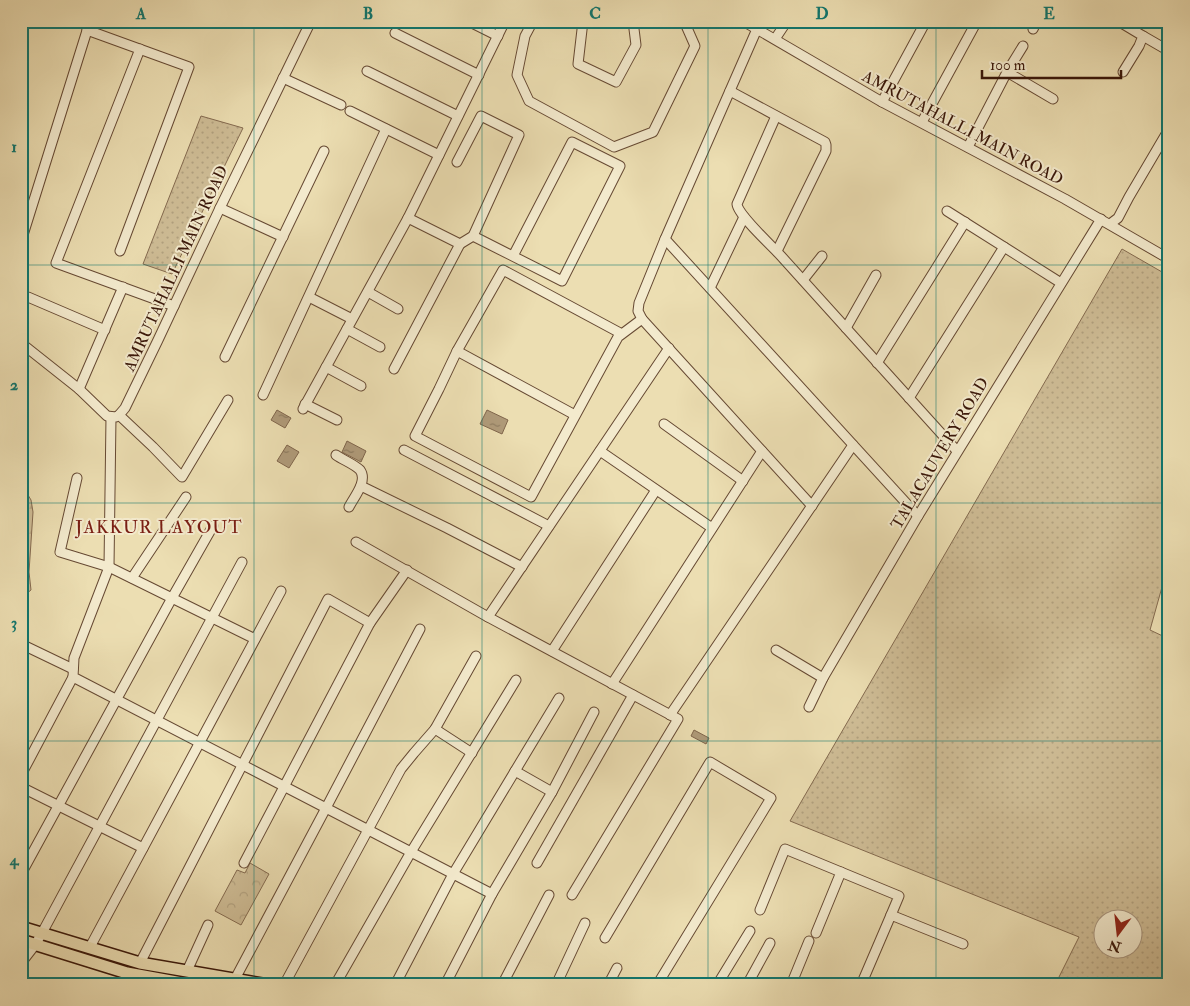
<svg xmlns="http://www.w3.org/2000/svg" width="1190" height="1006" font-family="'IM FELL Double Pica',serif">
<style>
.grass{fill:url(#grass-dots);stroke:#846a4f;fill-rule:evenodd}
.forest{fill:url(#forest-firs);stroke:#846a4f}
.park{fill:url(#park-crowns);stroke:#846a4f}
.water{fill:url(#water-ripples);stroke:#80664c}
.lines{fill:none;stroke-linecap:round;stroke-linejoin:round}
.minor-casing{stroke:#664933;stroke-width:11}
.major-casing{stroke:#3a1709;stroke-width:14}
.minor{stroke:#f3eacd;stroke-width:9}
.major{stroke:#ecdeb2;stroke-width:11}
.grid{fill:none;stroke:#0f766e;stroke-width:1;stroke-opacity:0.55}
.labels{text-anchor:middle;stroke-width:4;stroke-linejoin:round;paint-order:stroke}
.street-label{font-size:16px;fill:#3a1709;stroke:#f3eacd}
.neighbourhood-label{font-size:18px;letter-spacing:1px;fill:#7a1f14;stroke:#f3eacd}
.neatline{fill:none;stroke:#0f766e;stroke-width:2}
.grid-label{font-size:16px;text-anchor:middle;font-weight:bold;fill:#0f766e}
</style>
<defs>
<pattern id="grass-dots" width="8" height="8" patternUnits="userSpaceOnUse" patternTransform="scale(1.25)"><rect width="8" height="8" fill="#cebc95"/><path d="M2 2h.1M6 6h.1" fill="none" stroke="#b2a17f" stroke-width="1.8" stroke-linecap="round"/></pattern>
<pattern id="forest-firs" width="22" height="20" patternUnits="userSpaceOnUse" patternTransform="scale(1.25)"><rect width="22" height="20" fill="#cebc95"/><path d="M5 1l3.5 6h-7zM16 11l3.5 6h-7z" fill="#b2a17f"/></pattern>
<pattern id="park-crowns" width="20" height="18" patternUnits="userSpaceOnUse" patternTransform="scale(1.25)"><rect width="20" height="18" fill="#cebc95"/><path d="M2 6a3 3 0 1 1 6 0M12 15a3 3 0 1 1 6 0" fill="none" stroke="#b2a17f"/></pattern>
<pattern id="water-ripples" width="26" height="14" patternUnits="userSpaceOnUse" patternTransform="scale(1.25)"><rect width="26" height="14" fill="#af9a79"/><path d="M2 4q2-2 4 0t4 0M15 11q2-2 4 0t4 0" fill="none" stroke="#8f7d61"/></pattern>
</defs>
<rect width="100%" height="100%" fill="#ecdeb2"/>
<filter id="stains"><feTurbulence type="fractalNoise" baseFrequency=".004" numOctaves="4"/><feColorMatrix values="0 0 0 0 .2 0 0 0 0 .09 0 0 0 0 .02 0 0 0 .5 -.17"/></filter>
<radialGradient id="worn" r=".72"><stop offset=".6" stop-color="#630" stop-opacity="0"/><stop offset="1" stop-color="#630" stop-opacity=".3"/></radialGradient>
<g class="grass">
<path d="M 201,116 L 243,128 L 172,274 L 143,264 Z"/>
<path d="M 1122,249 L 1169,276 L 1169,589 L 1162,587 L 1150,630 L 1169,639 L 1169,892 L 1162,911 L 1169,914 L 1169,985 L 1055,985 L 1079,937 L 790,821 ZM 1102,918 L 1132,918 L 1132,948 L 1102,948 Z"/>
</g>
<path class="forest" d="M 21,488 L 25,490 L 31,500 L 33,512 L 29,572 L 31,590 L 21,598 Z"/>
<path class="park" d="M 250,863 L 269,874 L 241,925 L 215,911 L 237,870 L 245,873 Z"/>
<g class="water">
<path d="M 277,410 L 291,418 L 285,428 L 271,420 Z"/>
<path d="M 487,410 L 508,420 L 502,434 L 480,424 Z"/>
<path d="M 347,441 L 366,451 L 361,462 L 342,452 Z"/>
<path d="M 287,445 L 299,452 L 289,468 L 277,461 Z"/>
<path d="M 694,730 L 709,738 L 706,744 L 691,736 Z"/>
</g>
<g class="lines">
<defs>
<g id="minor">
<path d="M 468,21 L 498,36"/>
<path d="M 533,21 L 525,36 L 517,75 L 529,101 L 614,147 L 653,132 L 695,46 L 684,21"/>
<path d="M 583,21 L 578,64 L 616,82 L 636,45 L 633,21"/>
<path d="M 743,21 L 882,102 L 1065,199 L 1169,259"/>
<path d="M 1118,21 L 1143,36 L 1139,46 L 1123,72"/>
<path d="M 21,28 L 23,21"/>
<path d="M 757,29 L 665,239 L 639,303 L 638,311 L 642,319 L 812,506"/>
<path d="M 1033,29 L 1037,21"/>
<path d="M 87,30 L 189,67 L 120,251"/>
<path d="M 395,33 L 479,75"/>
<path d="M 1143,36 L 1169,51"/>
<path d="M 775,39 L 787,21"/>
<path d="M 140,49 L 56,263 L 174,306"/>
<path d="M 367,71 L 458,116"/>
<path d="M 1007,72 L 1053,99"/>
<path d="M 283,78 L 341,105"/>
<path d="M 730,91 L 825,142 L 826,145 L 826,151 L 777,251"/>
<path d="M 882,102 L 926,21"/>
<path d="M 350,111 L 439,155"/>
<path d="M 776,116 L 737,204 C 738,215 772,246 781,256 C 840,321 898,386 957,451"/>
<path d="M 922,122 L 977,21"/>
<path d="M 968,147 L 1007,72 L 1023,46"/>
<path d="M 457,162 L 481,116 L 519,135 L 473,236 L 460,244"/>
<path d="M 220,208 L 283,237"/>
<path d="M 947,211 L 1061,283"/>
<path d="M 1110,224 L 1118,218 L 1129,197 L 1169,129"/>
<path d="M 23,235 L 90,21"/>
<path d="M 473,236 L 562,281 L 620,166 L 572,142 L 513,256"/>
<path d="M 665,239 L 918,516"/>
<path d="M 1163,255 L 1169,246"/>
<path d="M 803,280 L 822,256"/>
<path d="M 710,288 L 744,217"/>
<path d="M 368,292 L 398,309"/>
<path d="M 28,297 L 105,330"/>
<path d="M 309,297 L 352,319"/>
<path d="M 846,328 L 876,275"/>
<path d="M 347,329 L 380,347"/>
<path d="M 622,334 L 503,270 L 457,351 L 439,389 L 415,436 L 531,497 L 618,337 L 642,319"/>
<path d="M 21,343 L 79,389 L 107,416 L 116,417 L 119,415 L 125,408 L 158,340 L 220,208 L 311,21"/>
<path d="M 457,351 L 575,415"/>
<path d="M 225,357 L 324,151"/>
<path d="M 877,363 L 965,222"/>
<path d="M 326,367 L 361,386"/>
<path d="M 394,369 L 460,244 L 408,218"/>
<path d="M 79,389 L 123,287"/>
<path d="M 263,395 L 386,129"/>
<path d="M 909,398 L 1004,247"/>
<path d="M 305,404 L 337,420"/>
<path d="M 303,409 L 408,218 L 505,21"/>
<path d="M 119,415 L 153,447 L 182,477 L 228,400"/>
<path d="M 111,417 L 109,567 L 74,658 L 73,677 L 492,894"/>
<path d="M 664,424 L 743,481"/>
<path d="M 404,450 L 549,526"/>
<path d="M 600,451 L 712,528"/>
<path d="M 336,455 C 343,460 354,464 360,470 C 368,481 354,497 349,507"/>
<path d="M 77,478 L 60,552 L 109,567 L 255,639"/>
<path d="M 361,486 L 447,528 L 522,567"/>
<path d="M 356,542 L 488,617 L 678,719 L 572,895"/>
<path d="M 132,578 L 186,497"/>
<path d="M 488,617 L 669,348"/>
<path d="M 21,644 L 73,669"/>
<path d="M 776,650 L 823,678"/>
<path d="M 552,651 L 656,490"/>
<path d="M 612,684 L 762,451"/>
<path d="M 809,707 L 823,678 L 918,516 L 1101,219"/>
<path d="M 670,715 L 853,445"/>
<path d="M 435,729 L 472,753"/>
<path d="M 515,771 L 552,792"/>
<path d="M 21,775 L 73,677"/>
<path d="M 21,787 L 143,848"/>
<path d="M 244,863 L 370,623 L 407,570"/>
<path d="M 537,863 L 633,695"/>
<path d="M 21,874 L 172,598 L 213,526"/>
<path d="M 760,910 L 785,849 L 899,896 L 891,915"/>
<path d="M 816,933 L 841,872"/>
<path d="M 605,938 L 710,762 L 771,798 L 657,985"/>
<path d="M 90,947 L 281,591"/>
<path d="M 21,963 L 35,945 L 42,933 L 242,562"/>
<path d="M 140,963 L 328,599 L 370,623"/>
<path d="M 187,971 L 208,925"/>
<path d="M 235,979 L 326,808 L 420,629"/>
<path d="M 284,985 L 401,769 L 414,753 L 435,729 L 476,656"/>
<path d="M 335,985 L 411,852 L 516,680"/>
<path d="M 395,985 L 453,874 L 559,698"/>
<path d="M 445,985 L 492,894 L 552,792 L 594,712"/>
<path d="M 502,985 L 549,895"/>
<path d="M 556,985 L 585,923"/>
<path d="M 608,985 L 617,968"/>
<path d="M 717,985 L 750,931"/>
<path d="M 747,985 L 770,943"/>
<path d="M 791,985 L 809,941"/>
<path d="M 861,985 L 891,915 L 963,944"/>
</g>
<g id="major">
<path d="M 21,927 L 140,963 L 268,985"/>
<path d="M 21,940 L 127,973 L 193,985"/>
</g>
</defs>
<use href="#minor" class="minor-casing"/>
<use href="#major" class="major-casing"/>
<use href="#minor" class="minor"/>
<use href="#major" class="major"/>
</g>
<path class="grid" d="M 254,21 L 254,985M 482,21 L 482,985M 708,21 L 708,985M 936,21 L 936,985M 21,265 L 1169,265M 21,503 L 1169,503M 21,741 L 1169,741"/>
<g class="labels">
<g class="street-label">
<text transform="translate(963 127) rotate(28)" y="6">AMRUTAHALLI MAIN ROAD</text>
<text transform="translate(175 268) rotate(-65)" y="6">AMRUTAHALLI MAIN ROAD</text>
<text transform="translate(939 453) rotate(-59)" y="6">TALACAUVERY ROAD</text>
</g>
<g class="neighbourhood-label">
<text x="159" y="533">JAKKUR LAYOUT</text>
</g>
</g>
<rect width="1190" height="1006" fill="none" stroke="#ecdeb2" stroke-width="55"/>
<g transform="translate(1118 934) rotate(195)"><circle r="24" fill="#f3eacd" stroke="#a9967f"/>
<path d="M0-4L9 19L0 12L-9 19Z" fill="#8f2418"/>
<text y="-8" font-size="14" font-weight="bold" text-anchor="middle" fill="#3a1709">N</text>
</g>
<path d="M982 70v8h139v-8" fill="none" stroke="#3a1709" stroke-width="2.5"/>
<text x="990" y="70" font-size="15" fill="#3a1709" stroke="#f3eacd" stroke-width="4" paint-order="stroke">100 m</text>
<rect x="28" y="28" width="1134" height="950" class="neatline"/>
<g class="grid-label">
<text x="141" y="19">A</text>
<text x="368" y="19">B</text>
<text x="595" y="19">C</text>
<text x="822" y="19">D</text>
<text x="1049" y="19">E</text>
<text x="14" y="152">1</text>
<text x="14" y="390">2</text>
<text x="14" y="628">3</text>
<text x="14" y="865">4</text>
</g>
<rect width="100%" height="100%" filter="url(#stains)"/>
<rect width="100%" height="100%" fill="url(#worn)"/>
</svg>
